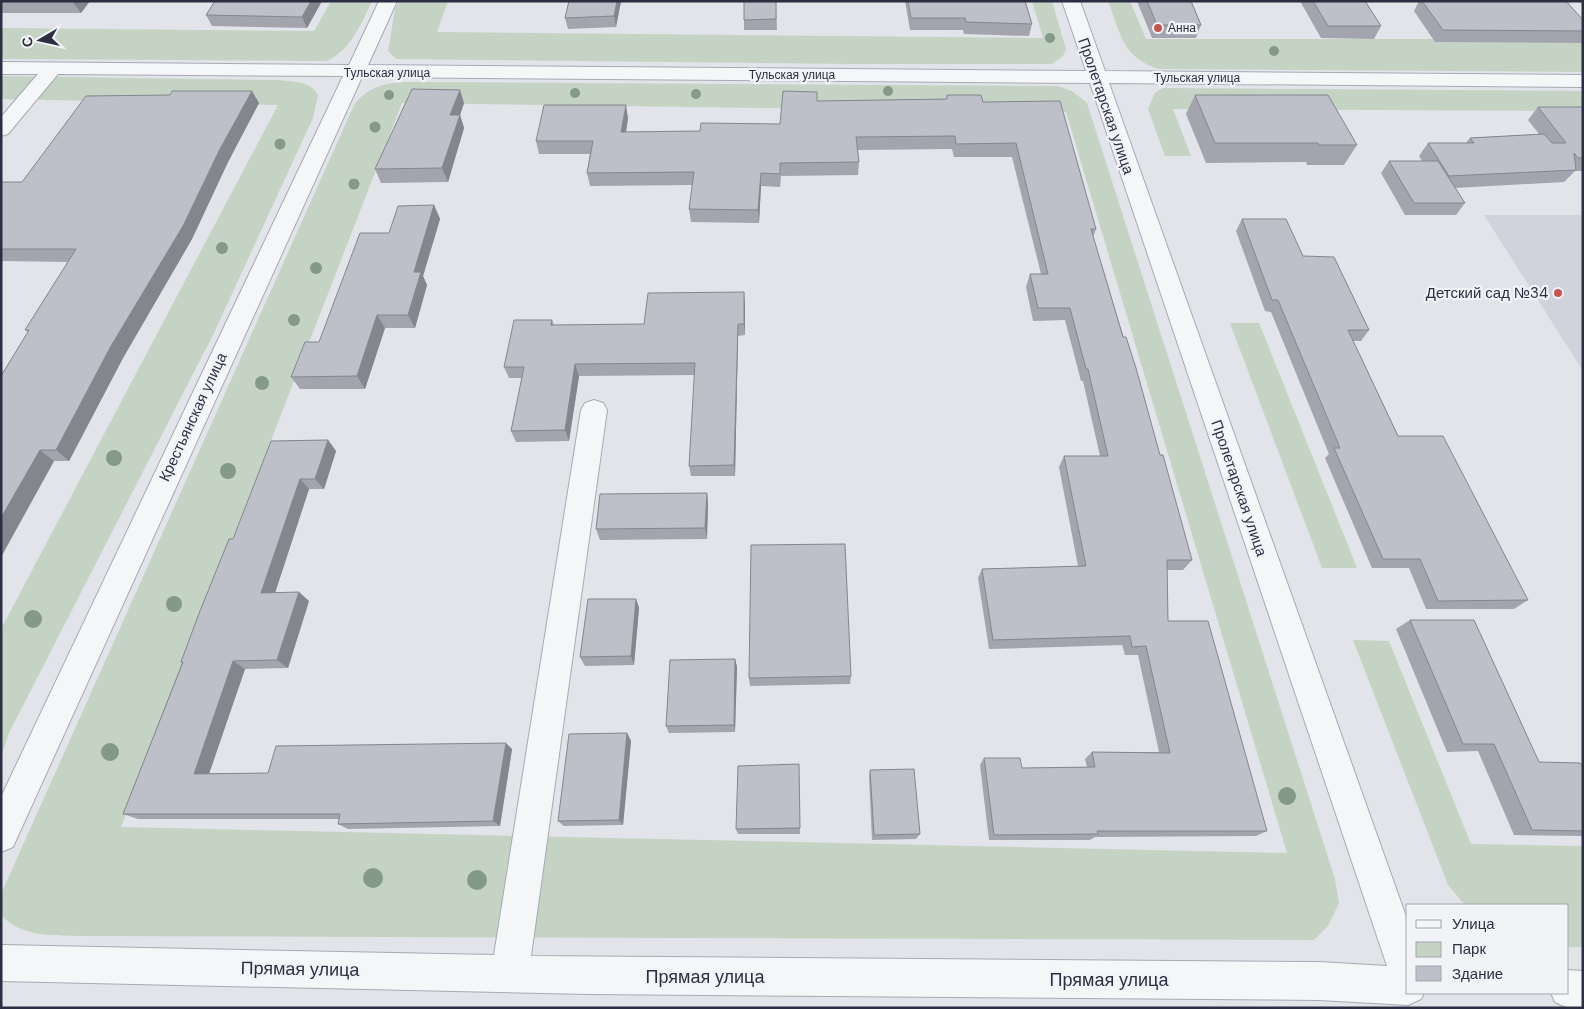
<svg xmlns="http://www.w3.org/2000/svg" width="1584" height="1009" font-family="'DM Sans',sans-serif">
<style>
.built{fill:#d1d3dc}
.green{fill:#c5d3c4;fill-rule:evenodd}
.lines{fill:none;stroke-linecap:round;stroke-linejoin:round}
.minor-casing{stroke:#a7aab4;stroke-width:2}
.minor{fill:#f5f6f8;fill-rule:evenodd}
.tree{fill:#859989}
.wall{fill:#a3a4ad}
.shaded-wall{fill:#84868d}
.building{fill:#bdbfc9;stroke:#84868d}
.poi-dot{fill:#c7544f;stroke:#f2f3f7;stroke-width:2}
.labels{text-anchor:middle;stroke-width:4.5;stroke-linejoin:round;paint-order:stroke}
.far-poi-label{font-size:12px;fill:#2b2f41;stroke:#f2f3f7;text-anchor:start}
.far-street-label{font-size:12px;fill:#2b2f41;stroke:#f2f3f7}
.street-label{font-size:15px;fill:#2b2f41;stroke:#f2f3f7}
.poi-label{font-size:15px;fill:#2b2f41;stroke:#f2f3f7;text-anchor:end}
.near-street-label{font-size:18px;fill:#2b2f41;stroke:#f2f3f7}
</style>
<rect width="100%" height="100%" fill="#e2e4ea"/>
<path class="built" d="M 1484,215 L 1583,215 L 1583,371 Z"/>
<g class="green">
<path d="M 331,1 L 372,1 C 361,24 351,50 327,61 L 1,59 L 1,28 L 314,31 Z"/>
<path d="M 399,1 L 448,1 L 437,32 L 1043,38 L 1032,1 L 1052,1 L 1066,49 L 1063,56 L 1052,64 L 852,64 L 396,59 L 388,51 L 395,9 Z"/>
<path d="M 1108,1 L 1130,1 L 1146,39 L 1583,39 L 1583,72 L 1158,69 C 1121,56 1121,34 1108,1 Z"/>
<path d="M 1,76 L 277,80 C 292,82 310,80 318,95 L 313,118 L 213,335 L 9,733 L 1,757 L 1,629 L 278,105 L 1,99 Z"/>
<path d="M 411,82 L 1058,86 L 1072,91 L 1087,103 L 1335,879 L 1339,903 L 1328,926 L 1314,940 L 78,936 C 51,935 21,937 1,915 L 1,894 L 354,105 C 368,86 388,82 411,82 ZM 402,103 L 1066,112 L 1287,853 L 121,827 Z"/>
<path d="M 1163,88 L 1583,91 L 1583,111 L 1173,109 L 1191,156 L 1165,156 L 1148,109 L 1155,93 Z"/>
<path d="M 1230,323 L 1259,323 L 1357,568 L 1322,568 Z"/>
<path d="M 1353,640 L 1389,641 L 1471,844 L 1583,846 L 1583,947 L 1568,947 L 1568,905 L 1465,905 L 1448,885 Z"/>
</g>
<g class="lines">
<defs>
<g id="minor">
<path d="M 379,1 L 397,1 L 368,65 L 1086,71 L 1062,1 L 1080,1 L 1105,71 L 1583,75 L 1583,87 L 1109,83 L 1408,922 L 1408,993 L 1424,993 L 1421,999 L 1408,1005 L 1319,1000 L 587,994 L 1,981 L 1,945 L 494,955 L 581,410 L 585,403 L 594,400 L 603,403 L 607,410 L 531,956 L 1319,962 L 1387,966 L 1090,83 L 362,77 L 13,847 L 1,852 L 1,797 L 343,76 L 58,74 L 8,134 L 1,136 L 1,117 L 38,74 L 1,74 L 1,62 L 349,65 Z"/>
<path d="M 1568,970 L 1583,971 L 1583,1008 L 1568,1008 L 1555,1002 L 1551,993 L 1568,993 Z"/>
</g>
</defs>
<use href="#minor" class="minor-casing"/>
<use href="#minor" class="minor"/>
</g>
<g class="tree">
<circle cx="1050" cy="38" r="5"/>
<circle cx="1274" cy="51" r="5"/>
<circle cx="888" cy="91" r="5"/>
<circle cx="575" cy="93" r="5"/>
<circle cx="696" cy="94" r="5"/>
<circle cx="389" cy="95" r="5"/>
<circle cx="375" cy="127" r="5.5"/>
<circle cx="280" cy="144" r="5.5"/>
<circle cx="354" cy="184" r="5.5"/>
<circle cx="222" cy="248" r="6"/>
<circle cx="316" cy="268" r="6"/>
<circle cx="294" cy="320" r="6"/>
<circle cx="262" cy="383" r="7"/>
<circle cx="114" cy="458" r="8"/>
<circle cx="228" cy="471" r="8"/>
<circle cx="174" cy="604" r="8"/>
<circle cx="33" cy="619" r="9"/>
<circle cx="110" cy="752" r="9"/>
<circle cx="1287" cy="796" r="9"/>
<circle cx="373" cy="878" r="10"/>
<circle cx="477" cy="880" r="10"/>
</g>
<g class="wall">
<path d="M 1,1 L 90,1 L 81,13 L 1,13 Z"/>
<path d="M 215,1 L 322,1 L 307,28 L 212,26 L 206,15 Z"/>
<path d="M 569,1 L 621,1 L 616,27 L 568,29 L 565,18 Z"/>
<path d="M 776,1 L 777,30 L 744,30 L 744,20 Z"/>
<path d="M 905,1 L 1025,1 L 1032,24 L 1029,36 L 964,34 L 963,30 L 910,30 Z"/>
<path d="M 1137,1 L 1191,1 L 1201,25 L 1196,38 L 1152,38 Z"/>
<path d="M 1300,1 L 1365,1 L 1381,26 L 1374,39 L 1321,38 Z"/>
<path d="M 1419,1 L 1566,1 L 1583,31 L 1583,43 L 1435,42 L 1414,11 Z"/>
<path d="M 170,95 L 259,103 L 228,162 L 192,239 L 123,358 L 69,461 L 54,461 L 1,557 L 1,376 L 28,332 L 25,330 L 68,262 L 1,261 L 1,182 L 22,182 Z"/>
<path d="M 947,95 L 983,102 L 1096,229 L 1093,237 L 1192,560 L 1183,570 L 1167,570 L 1168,621 L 1267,831 L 1256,836 L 1095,837 L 1090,840 L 989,840 L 980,765 L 984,758 L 1022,768 L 1087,767 L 1085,759 L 1092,752 L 1159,752 L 1138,655 L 1125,655 L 1122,645 L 989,649 L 978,578 L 982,569 L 1078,566 L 1059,467 L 1064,456 L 1100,456 L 1083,381 L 1081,381 L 1065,320 L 1033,321 L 1026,287 L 1030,274 L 1041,274 L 1012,157 L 954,157 L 952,149 L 858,150 L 859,162 L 858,175 L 781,176 L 780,187 L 761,186 L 759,223 L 691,222 L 689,209 L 693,185 L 590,186 L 587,173 L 590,154 L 539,154 L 536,141 L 628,118 L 626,132 L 700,131 L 780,124 L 817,101 L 946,99 Z"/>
<path d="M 1195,95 L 1357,145 L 1344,165 L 1307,165 L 1306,162 L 1206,163 L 1186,114 Z"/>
<path d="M 464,103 L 460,115 L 464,128 L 448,182 L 381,183 L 375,169 Z"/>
<path d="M 1538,107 L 1583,107 L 1583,171 L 1575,171 L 1564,182 L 1455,188 L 1465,203 L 1456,215 L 1405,215 L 1381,173 L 1389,161 L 1422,161 L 1419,156 L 1428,143 L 1466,143 L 1470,138 L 1539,134 L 1528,120 Z"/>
<path d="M 434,205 L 440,219 L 423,276 L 427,285 L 415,328 L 385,328 L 365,389 L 300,389 L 291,377 L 319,342 L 389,233 Z"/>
<path d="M 1242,219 L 1303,256 L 1369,330 L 1361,341 L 1353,341 L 1398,436 L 1528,600 L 1514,609 L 1426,609 L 1409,568 L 1372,568 L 1325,458 L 1329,454 L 1271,312 L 1265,311 L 1236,231 Z"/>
<path d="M 745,304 L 745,335 L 738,336 L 735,476 L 691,476 L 689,466 L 695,375 L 579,376 L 569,441 L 516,442 L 511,431 L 522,378 L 509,378 L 504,367 L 552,320 L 554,325 L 644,324 Z"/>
<path d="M 328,440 L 336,451 L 324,489 L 309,489 L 275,593 L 309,601 L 288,668 L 245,669 L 209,773 L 268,773 L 512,749 L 500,826 L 348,829 L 338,824 L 339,819 L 138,819 L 123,814 L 182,663 L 181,662 L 233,539 Z"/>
<path d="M 707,493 L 708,504 L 707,539 L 600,540 L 596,529 Z"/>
<path d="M 636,599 L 639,608 L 634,665 L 585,666 L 580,657 Z"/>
<path d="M 1410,620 L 1539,762 L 1583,767 L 1583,836 L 1514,835 L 1478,751 L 1447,752 L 1396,629 Z"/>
<path d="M 735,659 L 737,667 L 735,732 L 669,733 L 666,726 Z"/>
<path d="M 851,676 L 850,684 L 750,686 L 749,678 Z"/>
<path d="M 627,733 L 631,741 L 623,825 L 564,826 L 558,821 Z"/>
<path d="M 799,764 L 800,834 L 738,834 L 736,829 Z"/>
<path d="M 870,770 L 920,834 L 916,839 L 872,840 L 869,777 Z"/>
</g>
<g class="shaded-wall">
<path d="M 72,1 L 90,1 L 81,13 Z"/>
<path d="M 311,1 L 322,1 L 307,28 L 302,17 Z"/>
<path d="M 617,1 L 621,1 L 616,27 L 614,16 Z"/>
<path d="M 460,90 L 464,103 L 460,115 L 464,128 L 448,182 L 442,168 L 450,115 Z"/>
<path d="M 252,91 L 259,103 L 228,162 L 192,239 L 123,358 L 69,461 L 56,450 L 111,346 Z"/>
<path d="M 626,105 L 628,118 L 624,145 L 621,132 Z"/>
<path d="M 761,173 L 761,186 L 759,223 L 758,210 Z"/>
<path d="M 434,205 L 440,219 L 423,276 L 427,285 L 415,328 L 408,315 L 414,272 Z"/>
<path d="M 744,292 L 745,304 L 745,335 L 744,324 Z"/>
<path d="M 377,315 L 385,328 L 365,389 L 357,376 Z"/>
<path d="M 738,324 L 738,336 L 735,476 L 734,465 Z"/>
<path d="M 575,364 L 579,376 L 569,441 L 565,430 Z"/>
<path d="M 328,440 L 336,451 L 324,489 L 315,479 Z"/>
<path d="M 40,450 L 54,461 L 1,557 L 1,518 Z"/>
<path d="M 300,479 L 309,489 L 272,602 L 261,593 Z"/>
<path d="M 707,493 L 708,504 L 707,539 L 705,528 Z"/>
<path d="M 299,592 L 309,601 L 288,668 L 277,660 Z"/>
<path d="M 636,599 L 639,608 L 634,665 L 631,656 Z"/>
<path d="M 735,659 L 737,667 L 735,732 L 734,725 Z"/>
<path d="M 233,661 L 245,669 L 207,780 L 194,774 Z"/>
<path d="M 627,733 L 631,741 L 623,825 L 619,820 Z"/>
<path d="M 506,743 L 512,749 L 500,826 L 493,821 Z"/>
</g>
<g class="building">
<path d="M 215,1 L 311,1 L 302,17 L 206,15 Z"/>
<path d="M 569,1 L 617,1 L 614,16 L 565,18 Z"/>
<path d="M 744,1 L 776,1 L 776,19 L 744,20 Z"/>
<path d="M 908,1 L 1025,1 L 1032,24 L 966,22 L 965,18 L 911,18 Z"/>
<path d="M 1147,1 L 1191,1 L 1201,25 L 1157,25 Z"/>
<path d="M 1313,1 L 1365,1 L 1381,26 L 1328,26 Z"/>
<path d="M 1422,1 L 1566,1 L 1583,20 L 1583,31 L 1443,30 Z"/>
<path d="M 412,89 L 460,90 L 450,115 L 460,115 L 442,168 L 375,169 Z"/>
<path d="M 172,91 L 252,91 L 220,149 L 183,226 L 111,346 L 56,450 L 40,450 L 1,518 L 1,376 L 29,330 L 25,330 L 76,249 L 1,249 L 1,182 L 22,182 L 86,96 L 170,95 Z"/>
<path d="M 783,91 L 817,92 L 817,101 L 947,99 L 947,95 L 981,95 L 983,102 L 1060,101 L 1096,229 L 1091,229 L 1123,337 L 1126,337 L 1136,368 L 1160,455 L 1163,455 L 1192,560 L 1167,560 L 1168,621 L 1208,621 L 1267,831 L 1097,831 L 1098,834 L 994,835 L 984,758 L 1020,758 L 1022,768 L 1095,767 L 1092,752 L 1170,753 L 1146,646 L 1132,647 L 1130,636 L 993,640 L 982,569 L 1086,566 L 1064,456 L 1108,456 L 1088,369 L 1086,369 L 1070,308 L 1038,308 L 1030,274 L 1048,274 L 1016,143 L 956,144 L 955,136 L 856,137 L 859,162 L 780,163 L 780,174 L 761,173 L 758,210 L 689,209 L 694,172 L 587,173 L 593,141 L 536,141 L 544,105 L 626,105 L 621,132 L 700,131 L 701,123 L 780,124 Z"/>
<path d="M 1195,95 L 1328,95 L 1357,145 L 1319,145 L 1318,143 L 1215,143 Z"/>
<path d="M 1538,107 L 1583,107 L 1583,158 L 1578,158 L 1574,153 L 1576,170 L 1449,176 L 1428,143 L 1474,143 L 1470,138 L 1544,134 L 1552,143 L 1566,143 Z"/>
<path d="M 1389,161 L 1438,161 L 1465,203 L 1414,203 Z"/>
<path d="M 434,205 L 414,272 L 421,272 L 408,315 L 377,315 L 357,376 L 291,377 L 305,342 L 319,342 L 360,233 L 389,233 L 398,206 Z"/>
<path d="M 1242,219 L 1286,219 L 1303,256 L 1334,257 L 1369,330 L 1348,330 L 1398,436 L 1443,436 L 1528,600 L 1438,601 L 1420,559 L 1383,559 L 1334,448 L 1340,448 L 1278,300 L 1272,300 Z"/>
<path d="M 744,292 L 744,324 L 738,324 L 734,465 L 689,466 L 695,363 L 575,364 L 565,430 L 511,431 L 524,367 L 504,367 L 514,320 L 552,320 L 551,325 L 644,324 L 648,293 Z"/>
<path d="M 328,440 L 315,479 L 300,479 L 261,593 L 299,592 L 277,660 L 233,661 L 194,774 L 268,773 L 276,746 L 506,743 L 493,821 L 338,824 L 340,814 L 123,814 L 183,662 L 181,662 L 198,616 L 229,539 L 233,539 L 271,441 Z"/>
<path d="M 707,493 L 705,528 L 596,529 L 600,494 Z"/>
<path d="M 845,544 L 851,676 L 749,678 L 751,545 Z"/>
<path d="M 588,599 L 636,599 L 631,656 L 580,657 Z"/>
<path d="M 1410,620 L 1474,620 L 1539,762 L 1580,763 L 1583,767 L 1583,831 L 1532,830 L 1494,744 L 1463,744 Z"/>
<path d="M 735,659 L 734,725 L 666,726 L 670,660 Z"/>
<path d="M 627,733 L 619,820 L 558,821 L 569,734 Z"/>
<path d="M 799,764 L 800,828 L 736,829 L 738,766 Z"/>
<path d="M 914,769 L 920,834 L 874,835 L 870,770 Z"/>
</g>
<g class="poi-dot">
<circle cx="1158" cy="28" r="5"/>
<circle cx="1558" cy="293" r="5"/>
</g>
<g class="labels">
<g class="far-poi-label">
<text x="1168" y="32">Анна</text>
</g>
<g class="far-street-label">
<text x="387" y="77">Тульская улица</text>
<text x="792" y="79">Тульская улица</text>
<text x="1197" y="82">Тульская улица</text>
</g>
<g class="street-label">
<text transform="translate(1106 106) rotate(71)" y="5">Пролетарская улица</text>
<text transform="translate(193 417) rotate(-65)" y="5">Крестьянская улица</text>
<text transform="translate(1239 488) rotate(71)" y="5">Пролетарская улица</text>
</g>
<g class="poi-label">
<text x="1548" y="298">Детский сад №34</text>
</g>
<g class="near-street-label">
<text transform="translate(300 969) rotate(1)" y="6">Прямая улица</text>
<text x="705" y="983">Прямая улица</text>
<text x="1109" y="986">Прямая улица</text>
</g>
</g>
<rect width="1584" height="1009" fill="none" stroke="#2b2f41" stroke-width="5"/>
<rect x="1406" y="904" width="162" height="90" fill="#f2f3f7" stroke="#a2a5ae"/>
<rect x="1416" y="920" width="25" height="8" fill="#f5f6f8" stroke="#a2a5ae"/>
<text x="1452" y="929" font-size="15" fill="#2b2f41">Улица</text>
<rect x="1416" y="942" width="25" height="15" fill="#c5d3c4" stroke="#a2a5ae"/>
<text x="1452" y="954" font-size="15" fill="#2b2f41">Парк</text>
<rect x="1416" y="966" width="25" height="15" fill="#bdbfc9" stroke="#a2a5ae"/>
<text x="1452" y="979" font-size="15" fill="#2b2f41">Здание</text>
<g transform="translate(40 40) rotate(261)" stroke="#f2f3f7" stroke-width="4" paint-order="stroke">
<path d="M0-4L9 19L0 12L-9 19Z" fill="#2b2f41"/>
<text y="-8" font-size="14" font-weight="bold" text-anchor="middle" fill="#2b2f41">С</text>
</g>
</svg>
